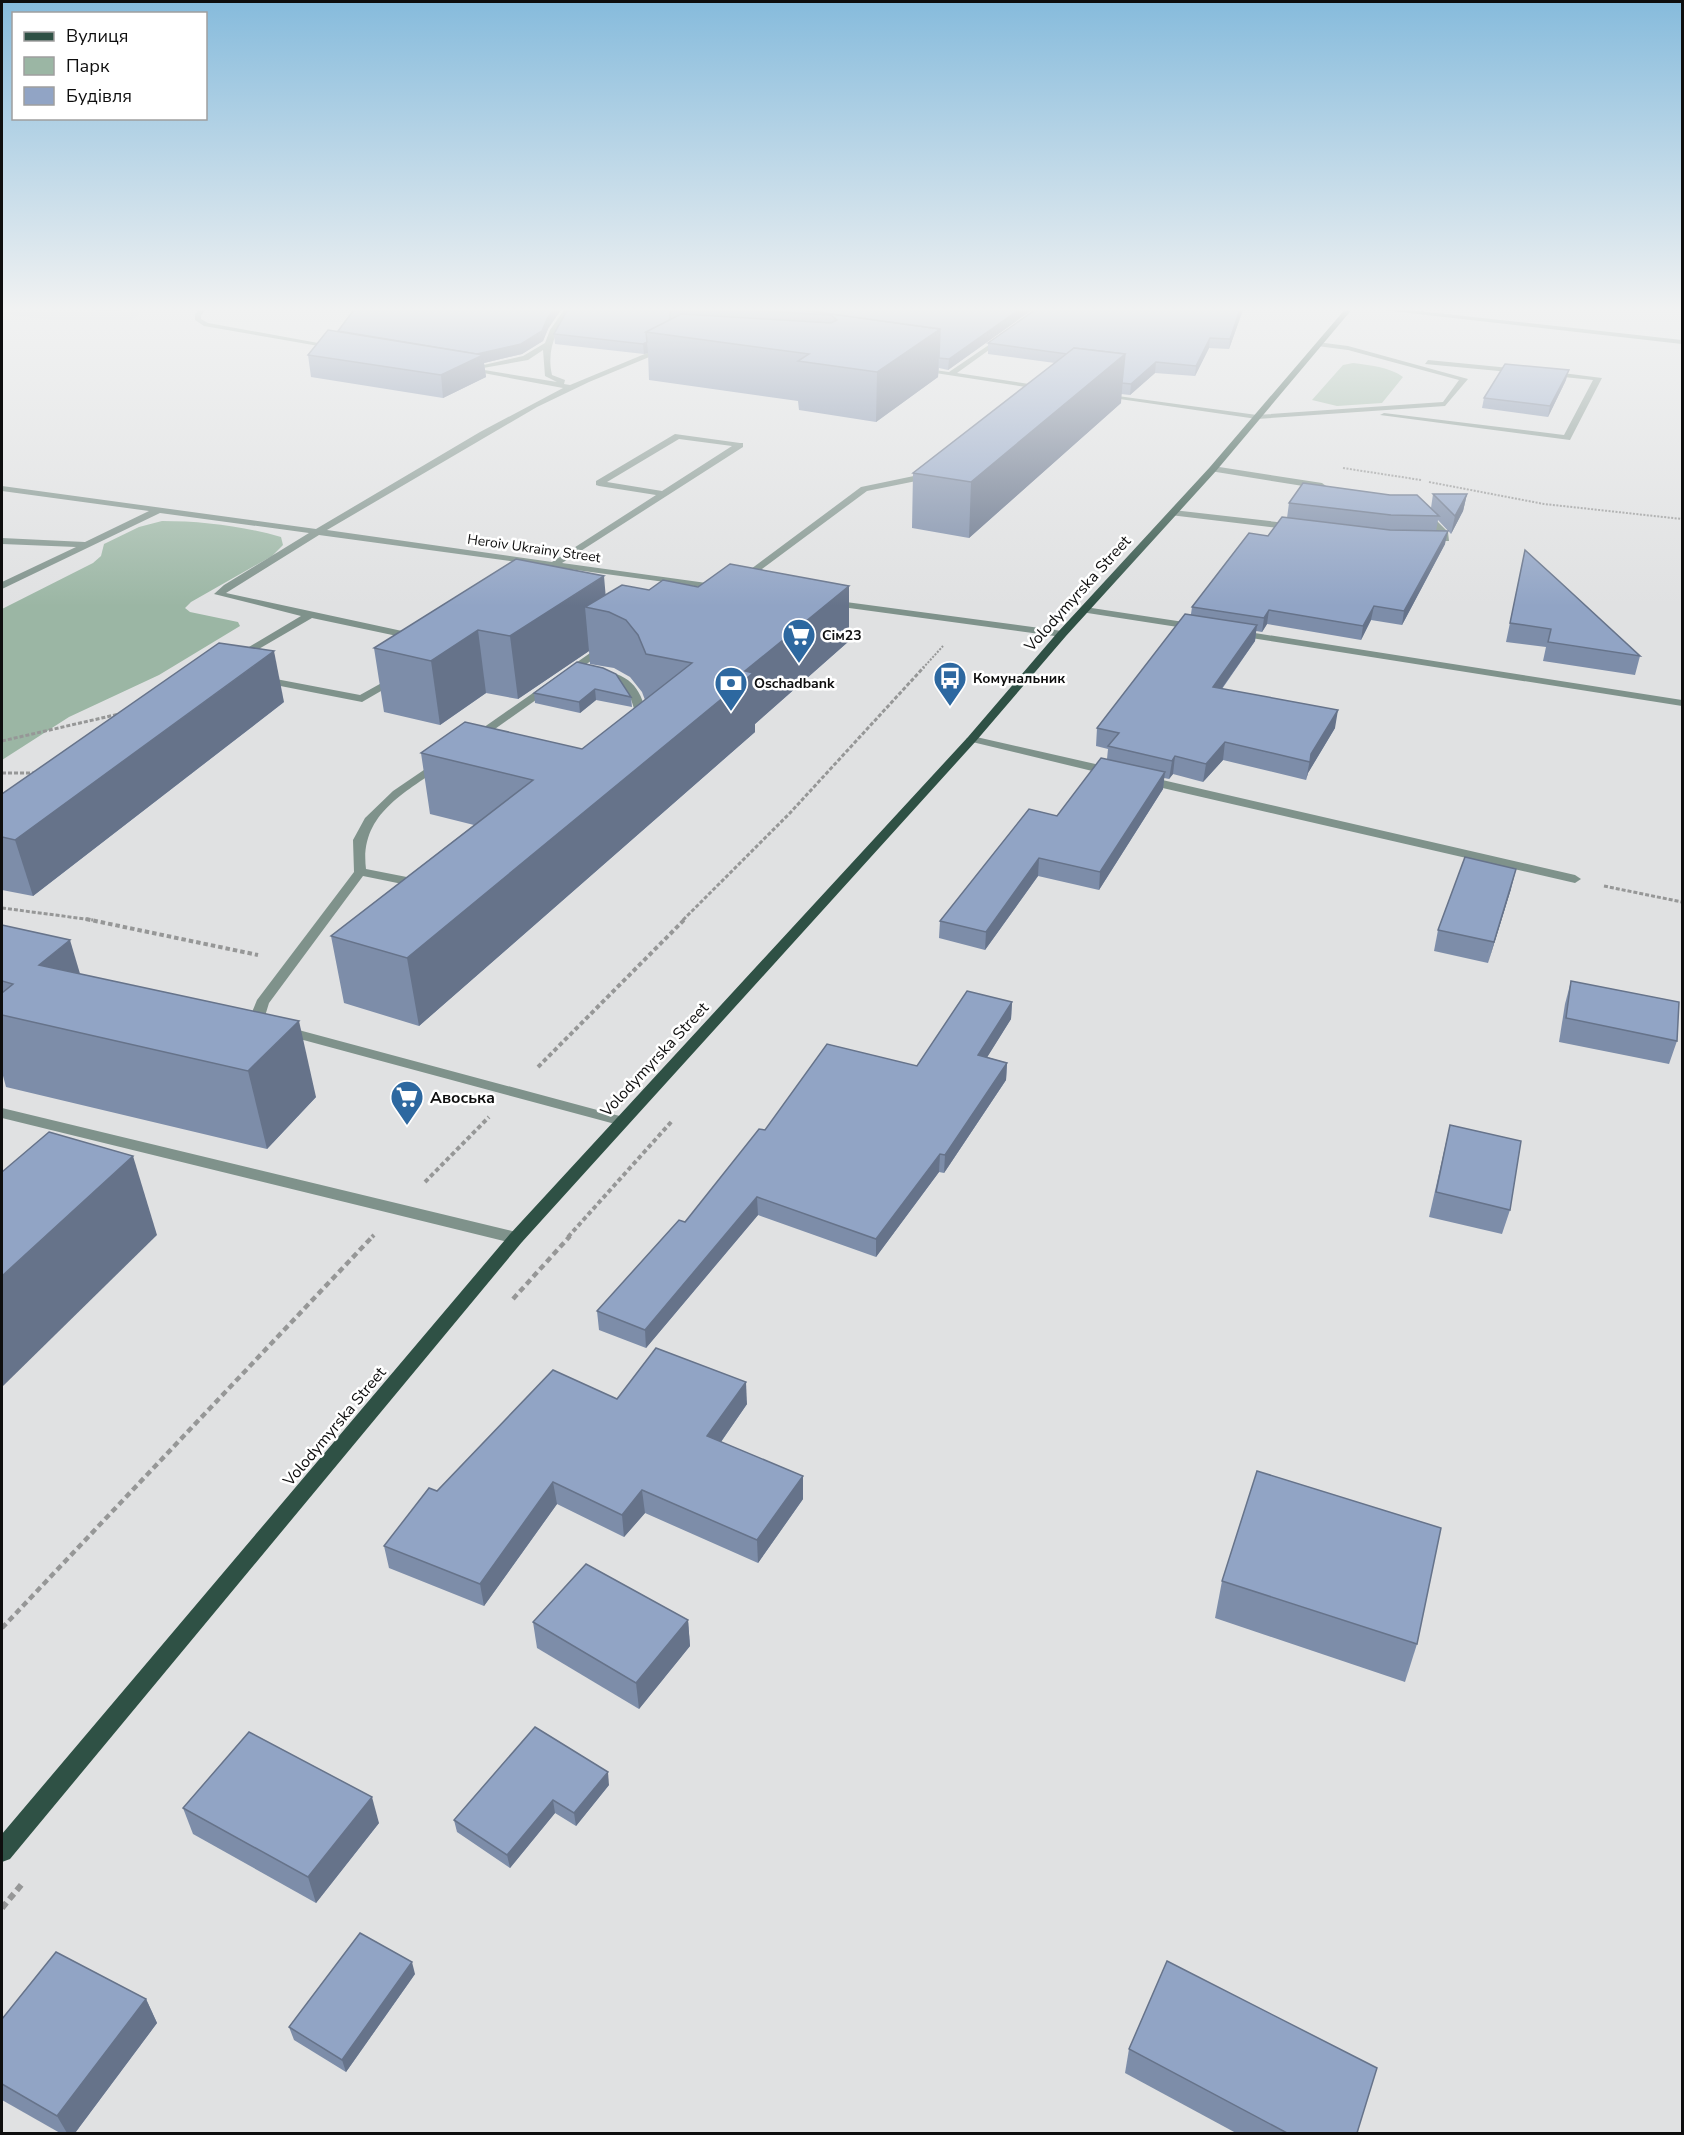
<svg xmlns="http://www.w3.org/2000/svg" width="1684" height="2135" font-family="'Nunito Sans',sans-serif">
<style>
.built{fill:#d0d4dc}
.green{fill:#9bb6a4}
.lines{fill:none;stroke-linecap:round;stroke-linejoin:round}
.path-far4{stroke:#969797;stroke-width:2;stroke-dasharray:2 1.5;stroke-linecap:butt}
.path-far3{stroke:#969797;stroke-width:3;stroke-dasharray:4 2;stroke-linecap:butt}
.path-far2{stroke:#969797;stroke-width:4;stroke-dasharray:4.5 3;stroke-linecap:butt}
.path-far1{stroke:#969797;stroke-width:4.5;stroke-dasharray:6 4;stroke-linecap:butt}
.path{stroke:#969797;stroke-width:6;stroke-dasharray:7 4.5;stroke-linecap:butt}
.minor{fill:#7f928b;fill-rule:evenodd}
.major{fill:#2f5145;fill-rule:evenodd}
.wall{fill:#7d8da9}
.shaded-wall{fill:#66738a}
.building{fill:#91a4c5;stroke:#66738a;stroke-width:1.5}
.labels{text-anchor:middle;stroke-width:5;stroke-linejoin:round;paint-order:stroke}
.far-street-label{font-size:14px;fill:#0e0e0e;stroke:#fff}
.far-poi-label{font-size:14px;font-weight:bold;fill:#0e0e0e;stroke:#fff;text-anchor:start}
.street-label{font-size:16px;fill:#0e0e0e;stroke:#fff}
.poi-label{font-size:16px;font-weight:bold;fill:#0e0e0e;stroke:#fff;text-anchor:start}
</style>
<rect width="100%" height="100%" fill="#e0e1e2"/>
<path class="built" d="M 2,307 L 146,307 L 132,320 L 54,320 L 2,314 Z"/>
<g class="green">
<path d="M 1353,363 C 1369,365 1390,367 1403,377 L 1382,403 L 1337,406 L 1312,400 L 1343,365 Z"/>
<path d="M 162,521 C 202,521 242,526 281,537 L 283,545 L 272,556 L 191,602 L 185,608 L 190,612 L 238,622 L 240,626 L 159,675 L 69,717 L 2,760 L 2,609 L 93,563 L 101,556 L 104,544 L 139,527 Z"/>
</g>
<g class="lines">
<g class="path-far4">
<path d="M 1343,468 L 1421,480"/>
<path d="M 1429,482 L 1544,504 L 1682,519"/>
<path d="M 923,668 L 943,646"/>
</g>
<g class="path-far3">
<path d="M 2,741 L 119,714"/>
<path d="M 2,773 L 37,773"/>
<path d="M 1604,886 L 1682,902"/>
<path d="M 2,908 L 93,920"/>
<path d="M 683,920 L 790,813 L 924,667"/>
</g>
<g class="path-far2">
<path d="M 86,919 L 258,955"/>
<path d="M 538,1067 L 685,919"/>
<path d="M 425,1182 L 489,1117"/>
<path d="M 372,1237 L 374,1235"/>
<path d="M 568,1237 L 672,1121"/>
</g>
<g class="path-far1">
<path d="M 513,1299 L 570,1236"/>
<path d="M 2,1628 L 373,1236"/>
</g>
<path class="path" d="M 2,1908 L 22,1884"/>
<g class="minor">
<path d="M 201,307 L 209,307 L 201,315 L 201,319 L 208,323 L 340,347 L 336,349 L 204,326 L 195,320 L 195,314 Z"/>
<path d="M 566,307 L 573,307 C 557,328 546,348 552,375 L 565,380 L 564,384 L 570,385 L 664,346 L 671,348 L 589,382 L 537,407 L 327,530 L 552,562 L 656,495 L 599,486 L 596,485 L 596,481 L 675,434 L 740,443 L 743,443 L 743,447 L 562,563 L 721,585 L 726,588 L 724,590 L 319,535 L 226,593 L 416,634 L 421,637 L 416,640 L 312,618 L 238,661 L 233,658 L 234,656 L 301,616 L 214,594 L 224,585 L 309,533 L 160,513 L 2,589 L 2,582 L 76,547 L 2,544 L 2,538 L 85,542 L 149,511 L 2,491 L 2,486 L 316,529 L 480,432 L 563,388 L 462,369 L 466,367 L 557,382 L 545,376 L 543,350 L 528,360 L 483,368 L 479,366 L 523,356 L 545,343 L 550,330 ZM 679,439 L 732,446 L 662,491 L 607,482 Z"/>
<path d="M 1356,307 L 1382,307 L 1682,340 L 1682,344 Z"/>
<path d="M 1669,307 L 1682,307 L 1682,310 Z"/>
<path d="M 1005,334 L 1007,337 L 957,373 L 1042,386 L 1045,390 L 916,370 L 920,368 L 949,372 Z"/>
<path d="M 1317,342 L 1348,346 L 1468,379 L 1445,406 L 1257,419 L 1099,396 L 1103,394 L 1257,415 L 1443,402 L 1459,380 L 1348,350 L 1317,346 Z"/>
<path d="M 1428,360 L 1520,369 L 1524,371 L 1520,373 L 1425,364 Z"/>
<path d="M 1547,371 L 1602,378 L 1570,440 L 1380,415 L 1384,413 L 1564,435 L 1593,380 L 1544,375 Z"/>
<path d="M 1213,466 L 1322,483 L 1326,486 L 1322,489 L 1210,471 L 1210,467 Z"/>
<path d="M 933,472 L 937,475 L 936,477 L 867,491 L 743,583 L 735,581 L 861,487 Z"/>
<path d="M 1419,509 L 1425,509 L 1448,532 L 1449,541 L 1433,541 L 1433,537 L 1441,535 L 1419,513 Z"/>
<path d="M 1173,510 L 1295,524 L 1300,527 L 1295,530 L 1170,515 L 1170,511 Z"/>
<path d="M 831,600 L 1062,631 L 1067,634 L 1062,637 L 827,605 L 826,603 Z"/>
<path d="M 1085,607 L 1197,624 L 1202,627 L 1197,630 L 1081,612 L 1080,610 Z"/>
<path d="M 1236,630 L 1682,700 L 1682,706 L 1232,635 L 1232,631 Z"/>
<path d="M 603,644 L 612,646 L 478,741 L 470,741 L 470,737 Z"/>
<path d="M 598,668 C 636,678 639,687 650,723 L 648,725 L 640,725 L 638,723 C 629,690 629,683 594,673 L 593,671 Z"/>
<path d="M 396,675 L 401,678 L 400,680 L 362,702 L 260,682 L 255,679 L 260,676 L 360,695 Z"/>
<path d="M 972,736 L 1113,768 L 1119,772 L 1113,776 L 968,741 L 966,739 Z"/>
<path d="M 440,759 L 446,763 L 444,765 C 405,793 359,814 366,869 L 422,880 L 429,884 L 422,888 L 363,876 L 269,1003 L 265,1016 L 280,1025 L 627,1118 L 629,1121 L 627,1124 L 615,1124 L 270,1031 L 250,1017 L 257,1000 L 354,872 L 353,840 L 365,818 L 393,791 Z"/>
<path d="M 1145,776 L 1575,875 L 1581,879 L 1575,883 L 1141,783 L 1141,777 Z"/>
<path d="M 2,1108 L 516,1232 L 522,1234 L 524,1238 L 522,1242 L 516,1244 L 2,1118 Z"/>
</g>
<path class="major" d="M 1347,307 L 1354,307 L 1216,471 L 1066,636 L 976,741 L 522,1242 L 10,1859 L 2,1862 L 2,1834 L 510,1234 L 968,737 L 1058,632 L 1210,467 Z"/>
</g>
<g class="wall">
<path d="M 2,307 L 126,307 L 121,311 Z"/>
<path d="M 569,307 L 1036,307 L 948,370 L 939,368 L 938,377 L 876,422 L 799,410 L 798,401 L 649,380 L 648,353 L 644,354 L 555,344 L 554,334 Z"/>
<path d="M 1039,307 L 1244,307 L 1229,349 L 1209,348 L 1195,376 L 1155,373 L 1130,395 L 1121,394 L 1121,403 L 969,538 L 912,528 L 913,473 L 1055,363 L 988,354 L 988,343 Z"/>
<path d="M 548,329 L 543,341 L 522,354 L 484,363 L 486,377 L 443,398 L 311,377 L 308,355 L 338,331 Z"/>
<path d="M 1566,380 L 1548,417 L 1482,408 L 1484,398 Z"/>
<path d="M 1433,494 L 1467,494 L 1463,511 L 1451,534 L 1438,520 L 1436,531 L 1445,544 L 1402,625 L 1371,620 L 1361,640 L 1267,624 L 1262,632 L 1256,631 L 1255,641 L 1222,689 L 1335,728 L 1308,773 L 1306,780 L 1223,760 L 1203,782 L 1173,774 L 1169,779 L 1164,778 L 1163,789 L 1099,890 L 1038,876 L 985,950 L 939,938 L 940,921 L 1057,816 L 1107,759 L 1108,749 L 1096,746 L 1097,728 L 1191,614 L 1192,607 L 1287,518 L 1289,503 L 1431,508 Z"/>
<path d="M 1525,550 L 1640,656 L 1635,675 L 1543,661 L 1546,647 L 1506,642 Z"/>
<path d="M 849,586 L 849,641 L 755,724 L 755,732 L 419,1026 L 344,1003 L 331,936 L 474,825 L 430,814 L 421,753 L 582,749 L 645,700 L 642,692 L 630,677 L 614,668 L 590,664 L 589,651 L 518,699 L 486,693 L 440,725 L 384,712 L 374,648 L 606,595 L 649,590 L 698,587 Z"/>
<path d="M 577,662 L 631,697 L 632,707 L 596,700 L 580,713 L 535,703 L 534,693 Z"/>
<path d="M 284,702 L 33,896 L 2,890 L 2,794 Z"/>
<path d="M 1511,889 L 1488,963 L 1434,951 L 1438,930 Z"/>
<path d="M 2,925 L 80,974 L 316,1097 L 267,1149 L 6,1087 L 2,1072 Z"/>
<path d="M 1571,981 L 1677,1041 L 1669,1064 L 1559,1042 L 1565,1004 Z"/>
<path d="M 1012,1002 L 1011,1019 L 987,1057 L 1007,1063 L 1006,1080 L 944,1173 L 939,1172 L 876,1257 L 758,1215 L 646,1348 L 599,1330 L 597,1311 L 685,1222 L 765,1130 L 917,1066 Z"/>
<path d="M 1450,1125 L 1510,1210 L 1502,1234 L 1429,1217 Z"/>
<path d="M 617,1399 L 747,1404 L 721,1442 L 803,1476 L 803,1499 L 758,1563 L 645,1513 L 624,1537 L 557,1504 L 484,1606 L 389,1568 L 384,1546 L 437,1491 Z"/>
<path d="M 1222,1581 L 1417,1644 L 1405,1682 L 1215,1618 Z"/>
<path d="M 688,1620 L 690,1646 L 639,1709 L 537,1648 L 533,1622 Z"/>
<path d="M 609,1785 L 576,1826 L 555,1813 L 510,1868 L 457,1832 L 454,1820 Z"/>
<path d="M 183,1808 L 379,1823 L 316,1903 L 193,1834 Z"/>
<path d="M 415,1974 L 346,2072 L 294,2040 L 289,2027 Z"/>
<path d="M 146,1999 L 157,2023 L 75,2133 L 60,2133 L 2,2100 L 2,2019 Z"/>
<path d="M 1129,2049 L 1357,2133 L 1236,2133 L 1125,2073 Z"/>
</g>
<g class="shaded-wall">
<path d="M 555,307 L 563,307 L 548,329 L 543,341 L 522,354 L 484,363 L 486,377 L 443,398 L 441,375 L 477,353 L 547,319 Z"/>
<path d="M 1023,307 L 1036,307 L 948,370 L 949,359 Z"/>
<path d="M 1241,307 L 1244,307 L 1229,349 L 1230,339 Z"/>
<path d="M 940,329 L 938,377 L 876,422 L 877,372 Z"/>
<path d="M 1210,338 L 1209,348 L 1195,376 L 1196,366 Z"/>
<path d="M 647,342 L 648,353 L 644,354 L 643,344 Z"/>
<path d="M 1125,354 L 1121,403 L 969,538 L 971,482 Z"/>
<path d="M 1156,362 L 1155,373 L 1130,395 L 1131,384 Z"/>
<path d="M 1569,370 L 1566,380 L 1548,417 L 1550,406 Z"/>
<path d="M 1467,494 L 1463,511 L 1451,534 L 1455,516 Z"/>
<path d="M 1448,531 L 1445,544 L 1402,625 L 1404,611 Z"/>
<path d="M 604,576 L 607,611 L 585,607 L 589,651 L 518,699 L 510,636 Z"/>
<path d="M 849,586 L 849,641 L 755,724 L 755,732 L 419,1026 L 407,958 L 745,671 Z"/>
<path d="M 1374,606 L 1371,620 L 1361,640 L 1363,626 Z"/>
<path d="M 1269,610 L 1267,624 L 1262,632 L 1264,618 Z"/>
<path d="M 1257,625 L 1255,641 L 1210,705 L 1213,687 Z"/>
<path d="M 478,630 L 486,693 L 440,725 L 431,661 Z"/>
<path d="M 274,651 L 284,702 L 33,896 L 15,840 Z"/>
<path d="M 595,689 L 596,700 L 580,713 L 579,702 Z"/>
<path d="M 1338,710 L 1335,728 L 1308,773 L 1306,780 L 1311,754 Z"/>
<path d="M 1225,742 L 1223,760 L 1203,782 L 1206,764 Z"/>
<path d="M 1175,756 L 1173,774 L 1169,779 L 1172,761 Z"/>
<path d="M 1165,772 L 1163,789 L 1099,890 L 1100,872 Z"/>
<path d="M 1039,858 L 1038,876 L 985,950 L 986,932 Z"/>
<path d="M 1516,869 L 1511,889 L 1488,963 L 1494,942 Z"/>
<path d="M 70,940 L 92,1014 L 39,965 Z"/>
<path d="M 1012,1002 L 1011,1019 L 978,1072 L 978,1055 Z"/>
<path d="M 299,1021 L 316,1097 L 267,1149 L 248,1071 Z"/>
<path d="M 1007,1063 L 1006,1080 L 944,1173 L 945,1155 Z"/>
<path d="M 940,1154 L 939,1172 L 876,1257 L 876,1239 Z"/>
<path d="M 133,1156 L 157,1235 L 2,1387 L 2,1276 Z"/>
<path d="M 757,1197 L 758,1215 L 646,1348 L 645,1330 Z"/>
<path d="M 746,1382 L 747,1404 L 709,1459 L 707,1436 Z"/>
<path d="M 803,1476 L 803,1499 L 758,1563 L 757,1540 Z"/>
<path d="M 553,1482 L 557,1504 L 484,1606 L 480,1584 Z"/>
<path d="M 642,1490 L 645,1513 L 624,1537 L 622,1515 Z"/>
<path d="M 688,1620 L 690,1646 L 639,1709 L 636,1683 Z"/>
<path d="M 608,1772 L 609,1785 L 576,1826 L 574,1813 Z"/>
<path d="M 372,1797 L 379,1823 L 316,1903 L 308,1877 Z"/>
<path d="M 553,1800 L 555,1813 L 510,1868 L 507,1855 Z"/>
<path d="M 412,1962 L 415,1974 L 346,2072 L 342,2060 Z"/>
<path d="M 146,1999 L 157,2023 L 75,2133 L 67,2133 L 57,2116 Z"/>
</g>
<g class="building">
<path d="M 356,307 L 555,307 L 547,319 L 542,331 L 521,344 L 477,354 L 338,331 Z"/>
<path d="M 569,307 L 670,307 L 670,320 L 646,332 L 647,342 L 643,344 L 554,334 Z"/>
<path d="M 696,307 L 781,307 L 940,329 L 877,372 L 798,361 L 809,354 L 646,332 L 681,314 L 831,323 L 837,320 L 831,315 Z"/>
<path d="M 781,307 L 1023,307 L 949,359 L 939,358 L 940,329 Z"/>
<path d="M 1039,307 L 1241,307 L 1230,339 L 1210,338 L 1196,366 L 1156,362 L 1131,384 L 1122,383 L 1125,354 L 1074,348 L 1067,354 L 988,343 Z"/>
<path d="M 328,330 L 483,355 L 441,375 L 308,355 Z"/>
<path d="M 1074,348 L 1125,354 L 971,482 L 913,473 Z"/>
<path d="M 1505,364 L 1569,370 L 1550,406 L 1484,398 Z"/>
<path d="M 1303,483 L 1390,495 L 1417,495 L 1439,516 L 1391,515 L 1289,503 Z"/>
<path d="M 1433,494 L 1467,494 L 1455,516 Z"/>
<path d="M 1282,517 L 1390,530 L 1448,531 L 1404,611 L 1374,606 L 1363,626 L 1269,610 L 1264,618 L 1192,607 L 1249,533 L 1268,536 Z"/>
<path d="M 1525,550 L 1560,582 L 1640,656 L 1548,642 L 1551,629 L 1510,623 Z"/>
<path d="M 516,559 L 604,576 L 510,636 L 478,630 L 431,661 L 374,648 Z"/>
<path d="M 730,564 L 849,586 L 745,671 L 753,673 L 407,958 L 331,936 L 533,780 L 421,753 L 465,722 L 582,749 L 692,663 L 646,654 L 638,635 L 626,620 L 609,612 L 585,607 L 622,585 L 649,590 L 663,580 L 698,587 Z"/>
<path d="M 1185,614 L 1257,625 L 1213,687 L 1338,710 L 1311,754 L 1310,762 L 1225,742 L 1206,764 L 1175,756 L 1172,761 L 1108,746 L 1119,733 L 1097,728 Z"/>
<path d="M 219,643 L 274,651 L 15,840 L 2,837 L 2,794 Z"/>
<path d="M 577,662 L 603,668 L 616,674 L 631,697 L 595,689 L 579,702 L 534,693 Z"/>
<path d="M 1101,758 L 1165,772 L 1100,872 L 1039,858 L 986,932 L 940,921 L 1029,809 L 1057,816 Z"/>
<path d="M 1465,857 L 1516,869 L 1494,942 L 1438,930 Z"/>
<path d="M 2,925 L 70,940 L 39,965 L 299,1021 L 248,1071 L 2,1015 L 2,993 L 13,984 L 2,981 Z"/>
<path d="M 1571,981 L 1679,1002 L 1677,1041 L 1566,1018 Z"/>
<path d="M 967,991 L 1012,1002 L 978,1055 L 1007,1063 L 945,1155 L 940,1154 L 876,1239 L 757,1197 L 645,1330 L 597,1311 L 679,1220 L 685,1222 L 759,1129 L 765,1130 L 827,1044 L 917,1066 Z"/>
<path d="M 1450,1125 L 1521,1141 L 1510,1210 L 1436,1192 Z"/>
<path d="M 49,1132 L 133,1156 L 2,1276 L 2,1172 Z"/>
<path d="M 656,1348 L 746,1382 L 707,1436 L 803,1476 L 757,1540 L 642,1490 L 622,1515 L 553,1482 L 480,1584 L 384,1546 L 429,1488 L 437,1491 L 553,1370 L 617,1399 Z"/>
<path d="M 1257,1471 L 1441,1528 L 1417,1644 L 1222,1581 Z"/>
<path d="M 586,1564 L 688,1620 L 636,1683 L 533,1622 Z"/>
<path d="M 535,1727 L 608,1772 L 574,1813 L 553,1800 L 507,1855 L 454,1820 Z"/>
<path d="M 249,1732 L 372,1797 L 308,1877 L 183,1808 Z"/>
<path d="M 360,1933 L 412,1962 L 342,2060 L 289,2027 Z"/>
<path d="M 56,1952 L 146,1999 L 57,2116 L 2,2084 L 2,2019 Z"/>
<path d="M 1167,1961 L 1377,2068 L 1357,2133 L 1287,2133 L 1129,2049 Z"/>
</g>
<linearGradient id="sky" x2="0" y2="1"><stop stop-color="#86bbdc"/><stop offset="0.51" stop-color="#f1f2f2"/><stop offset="1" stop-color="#f1f2f2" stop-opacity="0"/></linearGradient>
<rect width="1684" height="606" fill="url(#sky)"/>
<defs>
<symbol id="supermarket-pin" viewBox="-11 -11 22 30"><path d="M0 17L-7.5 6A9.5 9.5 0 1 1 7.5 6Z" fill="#2d68a0" stroke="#fff"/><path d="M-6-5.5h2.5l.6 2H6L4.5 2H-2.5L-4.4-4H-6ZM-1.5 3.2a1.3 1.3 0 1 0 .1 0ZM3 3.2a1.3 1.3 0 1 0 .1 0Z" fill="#fff"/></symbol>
<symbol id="bus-pin" viewBox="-11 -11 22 30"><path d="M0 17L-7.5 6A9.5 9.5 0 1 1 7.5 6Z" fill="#2d68a0" stroke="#fff"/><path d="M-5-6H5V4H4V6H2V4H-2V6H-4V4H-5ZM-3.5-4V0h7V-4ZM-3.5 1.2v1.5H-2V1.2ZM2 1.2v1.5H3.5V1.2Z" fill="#fff"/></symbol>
<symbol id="bank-pin" viewBox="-11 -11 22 30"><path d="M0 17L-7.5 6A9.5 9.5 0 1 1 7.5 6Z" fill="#2d68a0" stroke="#fff"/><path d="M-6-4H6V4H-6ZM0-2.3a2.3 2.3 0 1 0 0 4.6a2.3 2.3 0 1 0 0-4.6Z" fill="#fff"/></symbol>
</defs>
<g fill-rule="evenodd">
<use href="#supermarket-pin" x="780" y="616" width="38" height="52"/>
<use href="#bus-pin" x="931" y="659" width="38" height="52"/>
<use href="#bank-pin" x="712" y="664" width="38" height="52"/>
<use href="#supermarket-pin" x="388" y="1078" width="38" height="52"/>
</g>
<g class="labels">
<g class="far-street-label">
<text transform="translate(534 548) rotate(8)" y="5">Heroiv Ukrainy Street</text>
</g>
<g class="far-poi-label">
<text x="822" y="640">Сім23</text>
<text x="973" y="683">Комунальник</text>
<text x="754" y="688">Oschadbank</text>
</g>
<g class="street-label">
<text transform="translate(1077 593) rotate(-48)" y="6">Volodymyrska Street</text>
<text transform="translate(654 1059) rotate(-47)" y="6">Volodymyrska Street</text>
<text transform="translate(334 1426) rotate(-50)" y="6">Volodymyrska Street</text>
</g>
<g class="poi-label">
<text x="430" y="1103">Авоська</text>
</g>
</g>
<rect width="1684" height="2135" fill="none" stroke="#0e0e0e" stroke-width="6"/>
<rect x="12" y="12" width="195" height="108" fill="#ffffff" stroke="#9f9f9f" stroke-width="1.5"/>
<rect x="24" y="32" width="30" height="9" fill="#2f5145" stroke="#9f9f9f" stroke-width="1.5"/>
<text x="66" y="42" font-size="18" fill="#0e0e0e">Вулиця</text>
<rect x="24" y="57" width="30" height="18" fill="#9bb6a4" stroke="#9f9f9f" stroke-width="1.5"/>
<text x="66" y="72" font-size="18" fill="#0e0e0e">Парк</text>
<rect x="24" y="87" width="30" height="18" fill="#91a4c5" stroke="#9f9f9f" stroke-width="1.5"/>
<text x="66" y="102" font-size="18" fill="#0e0e0e">Будівля</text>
</svg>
